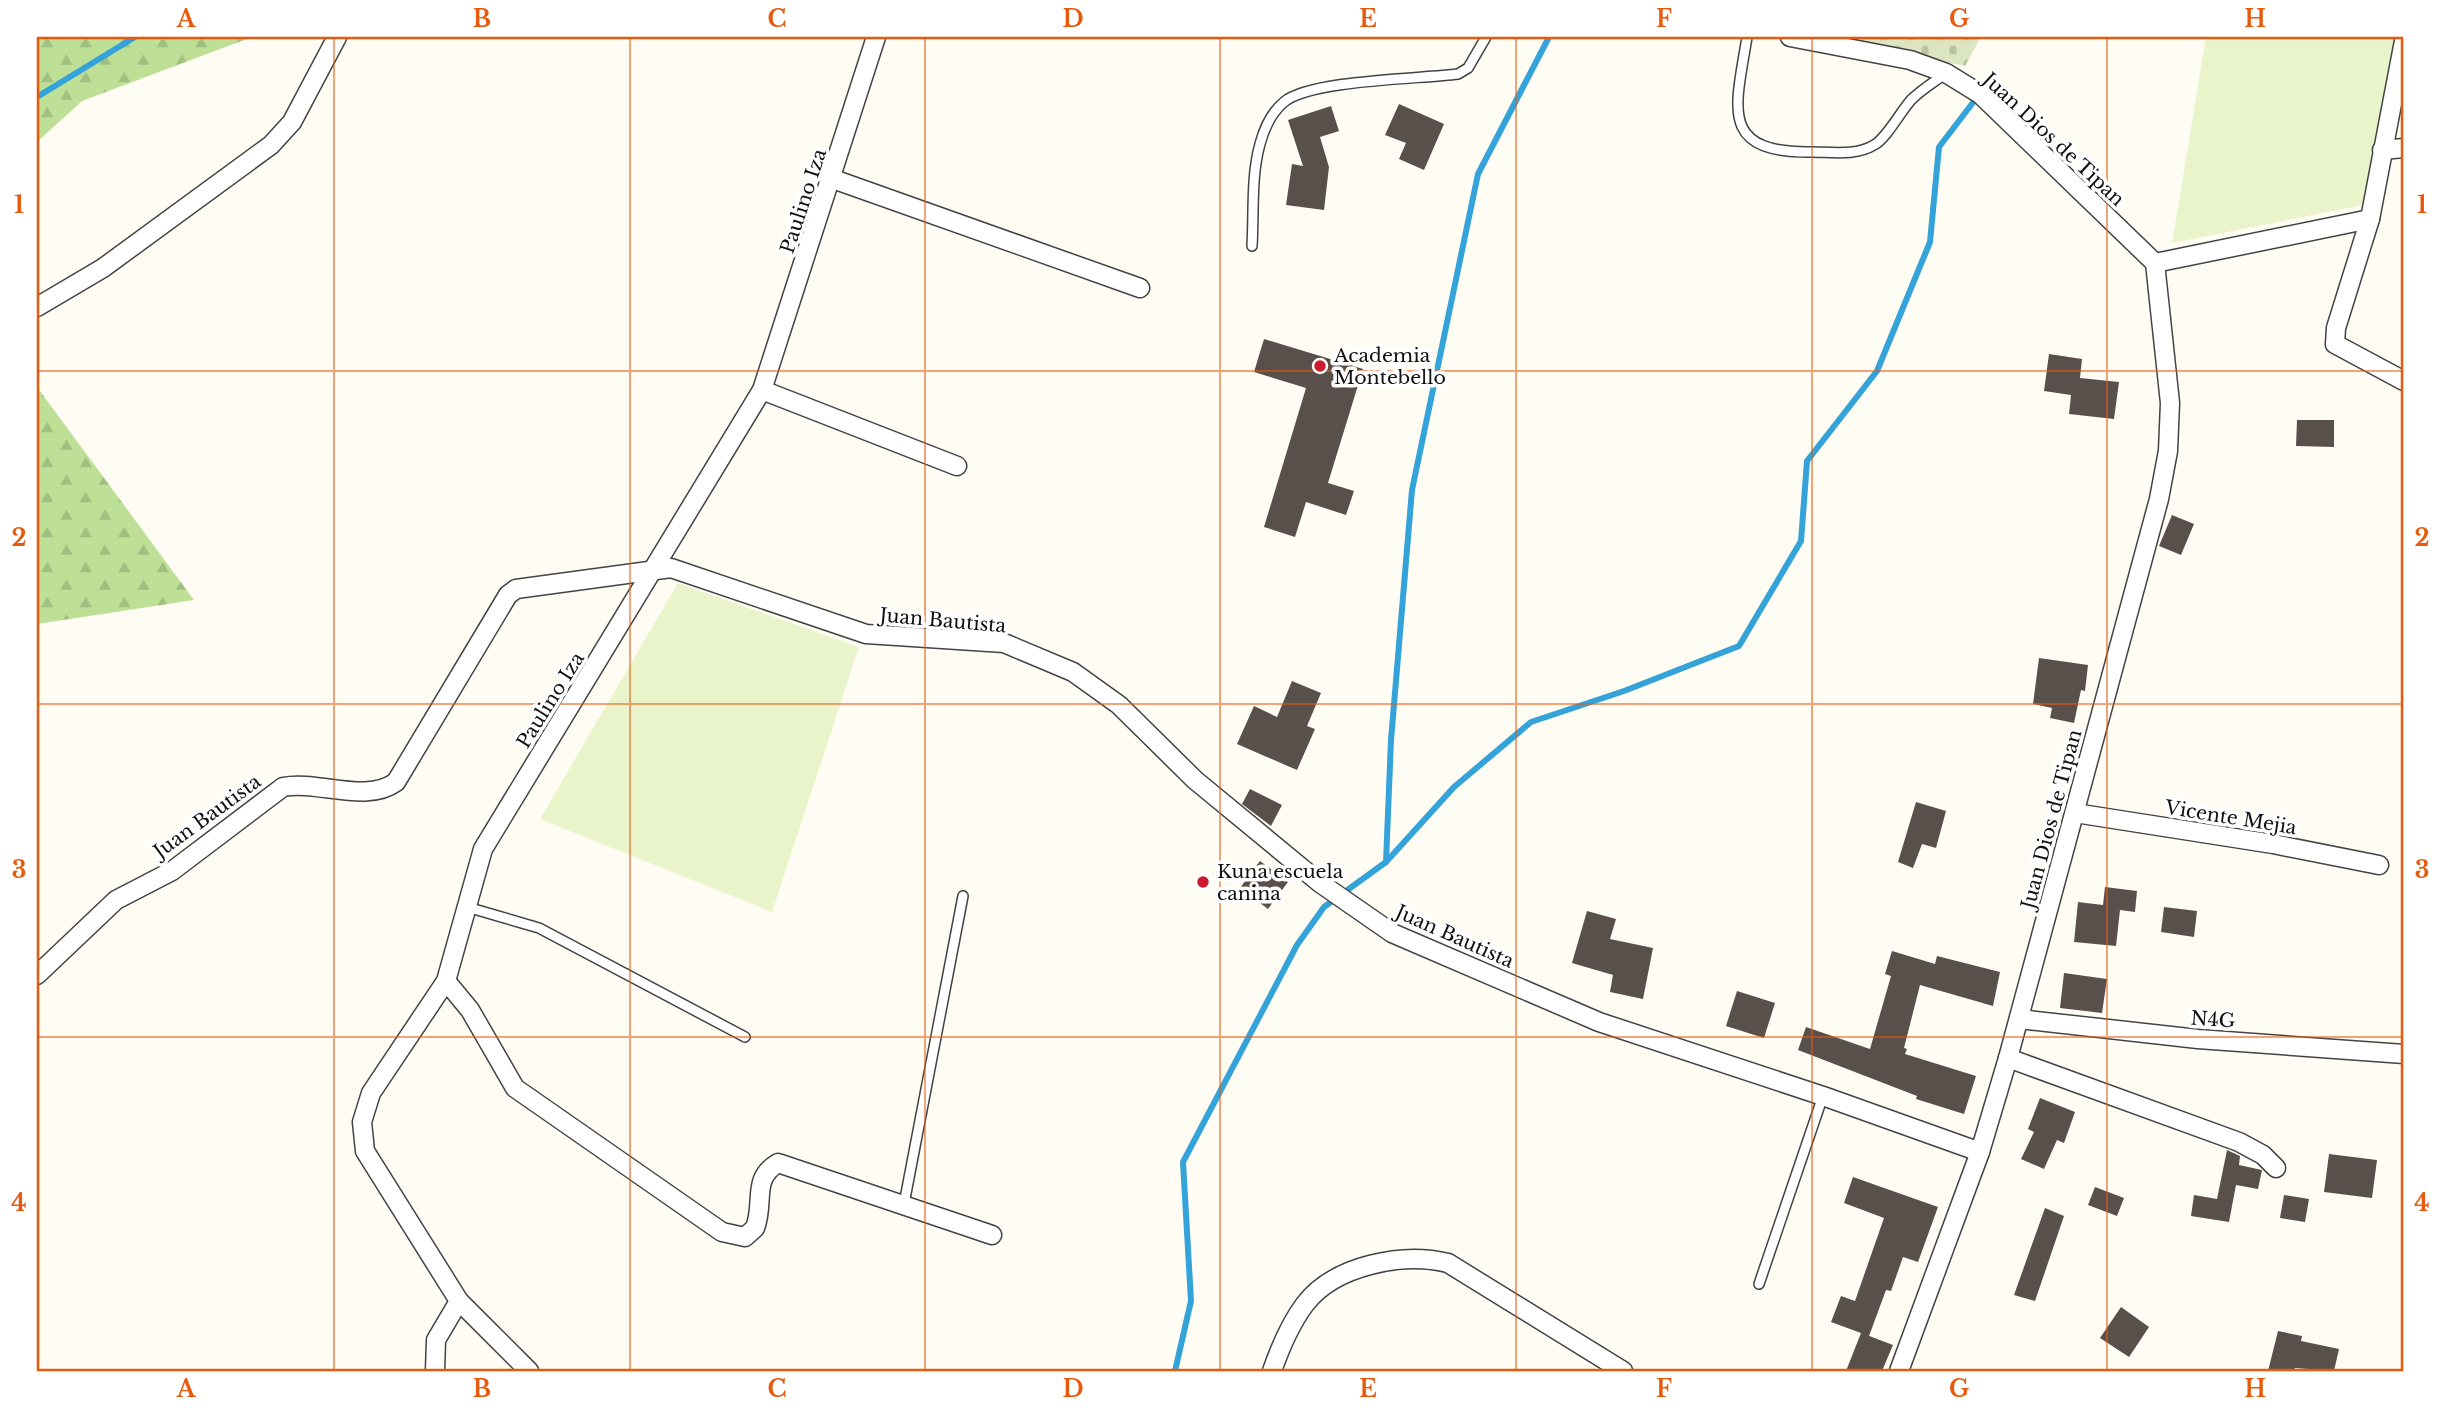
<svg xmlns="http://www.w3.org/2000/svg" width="2441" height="1408" font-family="'Libre Baskerville',serif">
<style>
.forest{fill:url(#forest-firs)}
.cemetery{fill:url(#cemetery-stones)}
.pitch{fill:#e9f4cb}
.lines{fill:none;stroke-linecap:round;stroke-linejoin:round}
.stream{stroke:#33a3d9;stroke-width:6}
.building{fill:#5a504b}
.service-casing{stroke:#434343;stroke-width:12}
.minor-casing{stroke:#434343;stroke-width:21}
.service{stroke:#fff;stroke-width:9}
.minor{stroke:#fff;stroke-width:18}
.grid{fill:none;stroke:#e8590c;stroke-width:2;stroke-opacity:0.55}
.poi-dot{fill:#ce1a30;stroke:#fff;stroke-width:2.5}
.labels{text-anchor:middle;stroke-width:7;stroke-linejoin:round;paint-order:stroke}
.street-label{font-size:19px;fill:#101010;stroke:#fff}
.poi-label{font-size:19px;fill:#101010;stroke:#fff;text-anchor:start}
.neatline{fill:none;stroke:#e8590c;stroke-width:2.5}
.grid-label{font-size:23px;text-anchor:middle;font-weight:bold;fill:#e8590c}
</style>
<defs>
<pattern id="forest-firs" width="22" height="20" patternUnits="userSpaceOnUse" patternTransform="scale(1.75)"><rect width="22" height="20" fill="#bde096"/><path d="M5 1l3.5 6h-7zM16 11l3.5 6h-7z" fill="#a1bf80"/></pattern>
<pattern id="cemetery-stones" width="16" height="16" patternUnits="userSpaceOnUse" patternTransform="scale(1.75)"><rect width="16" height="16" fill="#dce5c1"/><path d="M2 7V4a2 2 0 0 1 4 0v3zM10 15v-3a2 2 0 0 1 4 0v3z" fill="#bcc3a5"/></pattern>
</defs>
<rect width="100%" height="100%" fill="#fffcf4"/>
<g class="forest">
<path d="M 37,37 L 252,37 L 82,101 L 37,142 Z"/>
<path d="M 37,387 L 194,600 L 37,624 Z"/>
</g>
<path class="cemetery" d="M 1822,37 L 1981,37 L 1965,66 Z"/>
<g class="pitch">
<path d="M 2206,37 L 2397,37 L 2363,205 L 2172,243 Z"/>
<path d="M 678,583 L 859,647 L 772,912 L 540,819 Z"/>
</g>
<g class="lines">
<g class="stream">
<path d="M 37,97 L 135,37"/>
<path d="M 1386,862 L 1454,787 L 1531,722 L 1624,691 L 1739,646 L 1801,541 L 1807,461 L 1877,371 L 1930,242 L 1939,147 L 1978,96"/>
<path d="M 1175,1371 L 1191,1301 L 1183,1162 L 1297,945 L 1324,907 L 1386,862 L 1391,740 L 1412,490 L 1478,174 L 1549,37"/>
</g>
</g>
<g class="building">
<path d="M 1399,104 L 1444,124 L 1424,170 L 1399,159 L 1406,143 L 1385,135 Z"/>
<path d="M 1331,106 L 1339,131 L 1320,137 L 1329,167 L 1324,210 L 1286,205 L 1292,164 L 1303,166 L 1288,120 Z"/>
<path d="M 1264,339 L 1363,369 L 1328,483 L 1354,491 L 1346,515 L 1306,502 L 1295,537 L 1264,527 L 1306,388 L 1254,372 Z"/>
<path d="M 2049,354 L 2082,359 L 2080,378 L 2119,382 L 2114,419 L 2069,414 L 2071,395 L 2044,391 Z"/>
<path d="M 2297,420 L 2334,420 L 2334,447 L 2296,446 Z"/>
<path d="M 2172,515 L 2194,524 L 2181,555 L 2159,546 Z"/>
<path d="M 2039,658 L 2088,665 L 2085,691 L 2081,690 L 2074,723 L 2050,718 L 2052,708 L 2033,704 Z"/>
<path d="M 1292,681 L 1321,693 L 1307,726 L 1315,729 L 1297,770 L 1237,744 L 1254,706 L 1277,717 Z"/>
<path d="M 1250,789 L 1282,805 L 1271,826 L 1242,804 Z"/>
<path d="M 1916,802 L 1946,811 L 1936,848 L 1922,844 L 1913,868 L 1898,862 Z"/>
<path d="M 1260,861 L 1288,882 L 1268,909 L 1240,888 Z"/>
<path d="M 2105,887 L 2137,891 L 2135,912 L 2120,910 L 2116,946 L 2074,942 L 2078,902 L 2103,905 Z"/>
<path d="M 2164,907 L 2197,911 L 2194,937 L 2161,932 Z"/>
<path d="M 1587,911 L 1616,919 L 1610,939 L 1653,948 L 1643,999 L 1610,992 L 1613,975 L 1572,963 Z"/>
<path d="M 1892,951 L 1935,964 L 1937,956 L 2000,972 L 1993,1006 L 1920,985 L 1904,1048 L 1907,1049 L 1905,1054 L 1976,1076 L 1964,1114 L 1916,1099 L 1917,1096 L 1798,1050 L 1806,1027 L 1870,1049 L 1891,976 L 1885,974 Z"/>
<path d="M 2064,973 L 2107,979 L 2102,1013 L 2060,1008 Z"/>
<path d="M 1737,991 L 1775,1003 L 1764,1038 L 1726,1026 Z"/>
<path d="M 2040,1098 L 2075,1112 L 2064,1143 L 2057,1140 L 2044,1169 L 2021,1159 L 2034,1132 L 2028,1129 Z"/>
<path d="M 2227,1150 L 2240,1156 L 2239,1165 L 2262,1170 L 2258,1189 L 2236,1185 L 2229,1222 L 2191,1216 L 2194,1195 L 2217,1199 Z"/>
<path d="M 2329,1154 L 2377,1160 L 2372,1198 L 2324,1192 Z"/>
<path d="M 1853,1177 L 1938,1207 L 1918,1262 L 1903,1257 L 1891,1291 L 1886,1290 L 1869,1336 L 1864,1334 L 1893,1345 L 1882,1371 L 1846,1371 L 1861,1333 L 1831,1322 L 1841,1296 L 1855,1301 L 1884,1218 L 1844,1203 Z"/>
<path d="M 2095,1187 L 2124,1198 L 2117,1216 L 2088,1205 Z"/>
<path d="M 2284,1195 L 2309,1199 L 2305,1222 L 2280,1218 Z"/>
<path d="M 2045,1208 L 2064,1216 L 2035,1301 L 2014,1295 Z"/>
<path d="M 2121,1307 L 2149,1327 L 2129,1357 L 2100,1338 Z"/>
<path d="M 2278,1331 L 2302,1336 L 2301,1341 L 2339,1349 L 2334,1371 L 2295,1368 L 2294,1371 L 2268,1371 Z"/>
</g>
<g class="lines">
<defs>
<g id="service">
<path d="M 1747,37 C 1736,107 1718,153 1811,152 C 1832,152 1856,156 1874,145 C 1886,139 1901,111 1911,100 C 1921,90 1934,82 1945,74"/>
<path d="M 1252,246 C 1254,212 1251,176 1260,144 C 1264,129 1272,112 1284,102 C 1310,80 1419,79 1458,74 L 1468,68 L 1486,37"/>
<path d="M 467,907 L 539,928 L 745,1037"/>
<path d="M 904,1204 L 963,896"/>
<path d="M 1759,1284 L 1823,1096"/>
</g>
<g id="minor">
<path d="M 1790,37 L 1910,60 L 1946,73 L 1980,94 L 2155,263 L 2170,403 L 2168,451 L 2159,499 L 2008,1058 L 1980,1152 L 1899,1371"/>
<path d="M 2382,150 L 2404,148"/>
<path d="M 833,179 L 1140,288"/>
<path d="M 2370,219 L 2336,328 L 2335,344 L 2404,381"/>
<path d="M 2155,263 L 2370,219 L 2404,41"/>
<path d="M 37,307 L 103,268 L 271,145 L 292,122 L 337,37"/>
<path d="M 762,390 L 957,466"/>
<path d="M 2075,813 L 2273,844 L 2379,865"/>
<path d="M 37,975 L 116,900 L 172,871 L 283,787 C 318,780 366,804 396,782 L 508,595 L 516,589 L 671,568 L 866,634 L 1004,643 L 1073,672 L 1119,705 L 1195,780 L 1320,883 L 1392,933 L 1599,1022 L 1823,1096 L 1980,1152"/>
<path d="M 446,981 L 470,1010 L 515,1088 L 722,1232 L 745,1237 L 755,1228 C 765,1202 751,1179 778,1163 L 992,1235"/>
<path d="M 2019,1019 L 2198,1039 L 2404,1054"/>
<path d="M 2008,1058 L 2239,1142 L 2263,1155 L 2276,1168"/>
<path d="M 459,1301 L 529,1371"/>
<path d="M 435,1371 L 436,1340 L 459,1301 L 365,1151 L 362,1122 L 371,1093 L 446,981 L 483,849 L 762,390 L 876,37"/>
<path d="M 1272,1371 C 1280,1348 1290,1324 1305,1304 C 1335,1265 1403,1252 1448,1263 L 1623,1371"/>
</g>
</defs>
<use href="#service" class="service-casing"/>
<use href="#minor" class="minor-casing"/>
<use href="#service" class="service"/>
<use href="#minor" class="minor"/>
</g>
<path class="grid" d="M 334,37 L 334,1371M 630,37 L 630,1371M 925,37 L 925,1371M 1220,37 L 1220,1371M 1516,37 L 1516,1371M 1812,37 L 1812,1371M 2107,37 L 2107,1371M 37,371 L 2404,371M 37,704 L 2404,704M 37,1037 L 2404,1037"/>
<g class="poi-dot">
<circle cx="1320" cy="366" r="7"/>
<circle cx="1203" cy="882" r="7"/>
</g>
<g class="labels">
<g class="street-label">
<text transform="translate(2054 139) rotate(43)" y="7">Juan Dios de Tipan</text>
<text transform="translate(803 201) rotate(-72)" y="7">Paulino Iza</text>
<text transform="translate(943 620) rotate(5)" y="7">Juan Bautista</text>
<text transform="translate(550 700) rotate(-58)" y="7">Paulino Iza</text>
<text transform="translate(207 816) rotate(-36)" y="7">Juan Bautista</text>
<text transform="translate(2231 817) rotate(9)" y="7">Vicente Mejia</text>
<text transform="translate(2051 819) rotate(-75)" y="7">Juan Dios de Tipan</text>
<text transform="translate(1455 936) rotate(24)" y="7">Juan Bautista</text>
<text transform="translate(2213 1019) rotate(4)" y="7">N4G</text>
</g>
<g class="poi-label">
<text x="1334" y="362">Academia<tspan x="1334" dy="22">Montebello</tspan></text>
<text x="1217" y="878">Kuna escuela<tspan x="1217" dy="22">canina</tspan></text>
</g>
</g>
<rect width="2441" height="1408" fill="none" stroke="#ffffff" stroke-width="77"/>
<rect x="38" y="38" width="2364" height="1332" class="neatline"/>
<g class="grid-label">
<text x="186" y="27">A</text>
<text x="482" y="27">B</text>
<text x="777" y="27">C</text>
<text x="1073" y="27">D</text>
<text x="1368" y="27">E</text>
<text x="1664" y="27">F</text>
<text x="1959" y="27">G</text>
<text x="2255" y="27">H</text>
<text x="19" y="213">1</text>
<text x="2422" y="213">1</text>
<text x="19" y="546">2</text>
<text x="2422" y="546">2</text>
<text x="19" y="878">3</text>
<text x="2422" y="878">3</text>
<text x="19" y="1211">4</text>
<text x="2422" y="1211">4</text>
<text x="186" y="1397">A</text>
<text x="482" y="1397">B</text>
<text x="777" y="1397">C</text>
<text x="1073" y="1397">D</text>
<text x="1368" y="1397">E</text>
<text x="1664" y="1397">F</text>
<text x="1959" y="1397">G</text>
<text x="2255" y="1397">H</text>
</g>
</svg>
